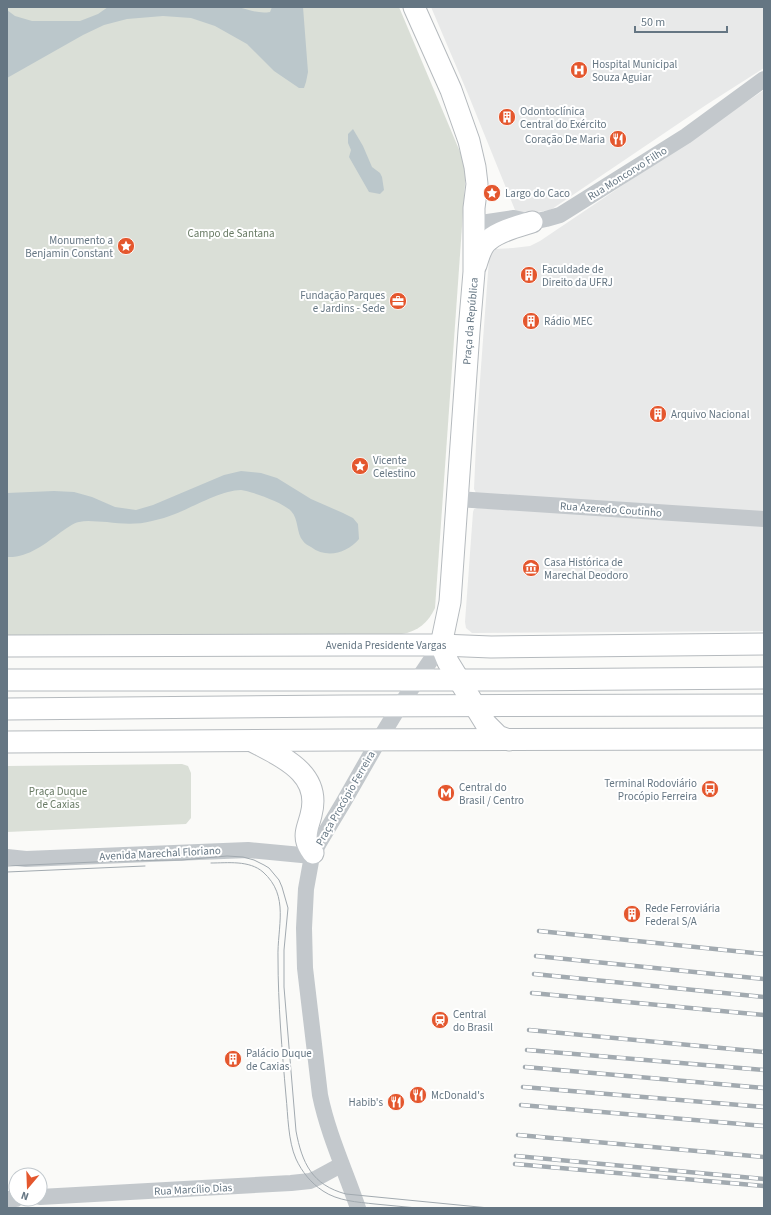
<svg xmlns="http://www.w3.org/2000/svg" width="771" height="1215" font-family="'Source Sans 3',sans-serif">
<style>
.built{fill:#e8e9e9}
.green{fill:#dadfd7}
.water{fill:#bbc7cb}
.lines{fill:none;stroke-linecap:round;stroke-linejoin:round}
.major-casing{stroke:#b5babe;stroke-width:23}
.minor{stroke:#c3c8cc;stroke-width:16}
.major{stroke:#fff;stroke-width:21}
.tram{stroke:#a2aab0;stroke-width:1}
.rail-casing{stroke:#a2aab0;stroke-width:4.5}
.rail{stroke:#fff;stroke-width:3;stroke-dasharray:9;stroke-linecap:butt}
.labels{text-anchor:middle;stroke-width:4;stroke-linejoin:round;paint-order:stroke}
.poi-label{font-size:11px;fill:#657683;stroke:#fff;text-anchor:start}
.street-label{font-size:11px;fill:#657683;stroke:#fff}
.park-label{font-size:11px;fill:#687a64;stroke:#fff}
</style>
<rect width="100%" height="100%" fill="#fafaf8"/>
<g class="built">
<path d="M 431,7 L 764,7 L 764,68 L 706,105 L 552,209 L 549,210 L 520,215 L 515,210 L 468,94 Z"/>
<path d="M 764,90 L 764,512 L 476,493 L 474,489 L 477,421 L 489,259 L 491,251 L 494,249 L 513,248 L 530,246 L 540,241 Z"/>
<path d="M 477,508 L 764,524 L 764,631 L 472,633 L 466,628 L 465,622 L 473,512 L 474,509 Z"/>
</g>
<g class="green">
<path d="M 7,7 L 399,7 L 463,159 L 466,170 L 435,608 C 428,623 418,631 402,634 L 7,635 Z"/>
<path d="M 182,764 L 188,766 L 191,773 L 191,818 L 186,824 L 7,832 L 7,766 Z"/>
</g>
<g class="water">
<path d="M 108,7 L 238,7 C 249,10 259,14 270,12 L 272,7 L 303,7 L 308,72 L 306,82 L 304,88 L 299,88 L 274,71 L 247,44 L 215,26 L 191,18 L 163,16 L 127,19 L 104,25 L 83,35 L 7,78 L 7,10 L 15,16 L 32,21 L 80,21 L 98,14 Z"/>
<path d="M 353,129 L 363,146 L 372,167 L 380,173 L 382,177 L 384,190 L 380,194 L 369,192 L 349,157 L 351,150 L 348,143 L 348,134 Z"/>
<path d="M 241,471 L 261,473 L 277,478 L 311,499 L 343,513 L 353,518 L 358,524 L 359,539 C 347,553 327,559 311,547 C 308,545 305,544 303,541 C 296,533 299,519 291,511 C 284,503 251,491 241,490 C 222,490 193,507 175,514 C 168,517 160,519 152,521 C 137,525 122,524 107,522 C 98,522 88,520 79,522 C 73,523 66,529 61,532 C 45,544 28,558 7,557 L 7,493 L 54,491 L 74,492 L 92,497 L 115,507 L 136,510 L 153,505 L 224,475 Z"/>
</g>
<g class="lines">
<defs>
<g id="major">
<path d="M 414,7 L 451,90 L 469,141 L 475,167 L 477,184 L 474,208 L 474,272 L 469,331 L 450,602 L 441,645"/>
<path d="M 476,265 C 479,256 481,245 489,240 C 499,231 519,226 532,222"/>
<path d="M 441,645 L 448,662 L 486,724 L 498,736 L 509,740"/>
<path d="M 7,646 L 352,645 L 441,645 L 491,647 L 764,644"/>
<path d="M 7,680 L 509,680 L 764,678"/>
<path d="M 7,709 L 344,706 L 764,705"/>
<path d="M 7,742 L 340,740 L 764,739"/>
<path d="M 254,742 C 284,758 322,774 311,815 C 309,824 304,833 307,842 C 308,846 311,850 313,853"/>
</g>
</defs>
<use href="#major" class="major-casing"/>
<g class="minor">
<path d="M 474,224 L 514,218 L 532,222 L 546,219 L 560,215 L 686,136 L 764,79"/>
<path d="M 457,499 L 764,519"/>
<path d="M 7,857 L 26,859 L 248,850 L 312,856"/>
<path d="M 40,1197 L 291,1183 L 310,1181 L 317,1178 L 341,1165"/>
<path d="M 7,1199 L 16,1199"/>
<path d="M 358,1208 C 345,1170 328,1134 320,1095 L 305,968 L 304,928 L 306,889 L 312,856 L 319,843 L 343,803 L 379,740 L 399,707 L 441,645"/>
</g>
<use href="#major" class="major"/>
<g class="tram">
<path d="M 211,863 C 228,863 249,860 263,872 C 290,896 277,927 278,958 C 278,1004 282,1050 286,1096 C 288,1115 288,1141 296,1159 C 302,1172 311,1183 323,1191 C 338,1201 357,1202 375,1204 C 389,1205 403,1207 417,1208"/>
<path d="M 7,866 L 117,861 L 182,860 L 227,856 L 243,857 L 254,860 L 264,865 L 269,868 L 279,880 L 282,887 L 288,908 L 284,950 L 284,987 L 296,1131 C 302,1163 312,1185 346,1194 L 489,1208"/>
<path d="M 7,872 L 145,866"/>
</g>
<defs>
<g id="rail">
<path d="M 539,931 L 764,954"/>
<path d="M 536,956 L 764,979"/>
<path d="M 534,974 L 764,997"/>
<path d="M 532,993 L 764,1015"/>
<path d="M 529,1030 L 764,1052"/>
<path d="M 527,1050 L 764,1070"/>
<path d="M 525,1067 L 764,1088"/>
<path d="M 523,1087 L 764,1107"/>
<path d="M 521,1105 L 764,1126"/>
<path d="M 518,1135 L 764,1157"/>
<path d="M 516,1156 L 764,1179"/>
<path d="M 515,1164 L 764,1186"/>
</g>
</defs>
<use href="#rail" class="rail-casing"/>
<use href="#rail" class="rail"/>
</g>
<defs>
<symbol id="hospital-disc" viewBox="-11 -11 22 22"><circle r="9.5" fill="#e4572e" stroke="#fff"/><path d="M-5-5h3v3.5h4V-5h3V5h-3V1.5h-4V5h-3Z" fill="#fff"/></symbol>
<symbol id="building-disc" viewBox="-11 -11 22 22"><circle r="9.5" fill="#e4572e" stroke="#fff"/><path d="M-4-6H4V6H1V3H-1V6H-4ZM-2.5-4.3h1.7v1.8h-1.7ZM.8-4.3h1.7v1.8H.8ZM-2.5-1h1.7V.8h-1.7ZM.8-1h1.7V.8H.8Z" fill="#fff"/></symbol>
<symbol id="restaurant-disc" viewBox="-11 -11 22 22"><circle r="9.5" fill="#e4572e" stroke="#fff"/><path d="M-5-6h1v4h1v-4h1v4h1v-4h1v5L-1.5 .5V6h-2V.5L-5-1ZM5-6V6H3V1.5H1.5Q1.5-4 5-6Z" fill="#fff"/></symbol>
<symbol id="sight-disc" viewBox="-11 -11 22 22"><circle r="9.5" fill="#e4572e" stroke="#fff"/><path d="M0-6L1.8-2.2L6-1.7L2.9 1.2L3.7 5.4L0 3.3L-3.7 5.4L-2.9 1.2L-6-1.7L-1.8-2.2Z" fill="#fff"/></symbol>
<symbol id="office-disc" viewBox="-11 -11 22 22"><circle r="9.5" fill="#e4572e" stroke="#fff"/><path d="M-6-3h4V-5.5h4V-3h4V5H-6ZM-1-4.5V-3h2v-1.5ZM-6 0V1H6V0Z" fill="#fff"/></symbol>
<symbol id="museum-disc" viewBox="-11 -11 22 22"><circle r="9.5" fill="#e4572e" stroke="#fff"/><path d="M0-6L6-3V-2H-6V-3ZM-5-1h2V3h-2ZM-1-1h2V3h-2ZM3-1h2V3H3ZM-6 4H6V6H-6Z" fill="#fff"/></symbol>
<symbol id="bus-disc" viewBox="-11 -11 22 22"><circle r="9.5" fill="#e4572e" stroke="#fff"/><path d="M-5-6H5V4H4V6H2V4H-2V6H-4V4H-5ZM-3.5-4V0h7V-4ZM-3.5 1.2v1.5H-2V1.2ZM2 1.2v1.5H3.5V1.2Z" fill="#fff"/></symbol>
<symbol id="metro-disc" viewBox="-11 -11 22 22"><circle r="9.5" fill="#e4572e" stroke="#fff"/><path d="M-5.5 5V-5H-3L0 0L3-5H5.5V5H3V-.5L0 4L-3-.5V5Z" fill="#fff"/></symbol>
<symbol id="station-disc" viewBox="-11 -11 22 22"><circle r="9.5" fill="#e4572e" stroke="#fff"/><path d="M-3-6H3Q5-6 5-4V2Q5 4 3 4L4.5 6H3L1.5 4h-3L-3 6H-4.5L-3 4Q-5 4-5 2V-4Q-5-6-3-6ZM-3.5-4v3h7v-3ZM-3.5 1v1.5H-2V1ZM2 1v1.5H3.5V1Z" fill="#fff"/></symbol>
</defs>
<g fill-rule="evenodd">
<use href="#hospital-disc" x="569" y="60" width="20" height="20"/>
<use href="#building-disc" x="497" y="107" width="20" height="20"/>
<use href="#restaurant-disc" x="608" y="129" width="20" height="20"/>
<use href="#sight-disc" x="482" y="183" width="20" height="20"/>
<use href="#sight-disc" x="116" y="236" width="20" height="20"/>
<use href="#building-disc" x="519" y="265" width="20" height="20"/>
<use href="#office-disc" x="388" y="291" width="20" height="20"/>
<use href="#building-disc" x="521" y="311" width="20" height="20"/>
<use href="#building-disc" x="648" y="404" width="20" height="20"/>
<use href="#sight-disc" x="350" y="456" width="20" height="20"/>
<use href="#museum-disc" x="521" y="558" width="20" height="20"/>
<use href="#bus-disc" x="700" y="779" width="20" height="20"/>
<use href="#metro-disc" x="436" y="783" width="20" height="20"/>
<use href="#building-disc" x="622" y="904" width="20" height="20"/>
<use href="#station-disc" x="430" y="1010" width="20" height="20"/>
<use href="#building-disc" x="223" y="1049" width="20" height="20"/>
<use href="#restaurant-disc" x="408" y="1085" width="20" height="20"/>
<use href="#restaurant-disc" x="386" y="1092" width="20" height="20"/>
</g>
<g class="labels">
<g class="poi-label">
<text x="592" y="68">Hospital Municipal<tspan x="592" dy="13">Souza Aguiar</tspan></text>
<text x="520" y="115">Odontoclínica<tspan x="520" dy="13">Central do Exército</tspan></text>
<text x="605" y="143" text-anchor="end">Coração De Maria</text>
<text x="505" y="197">Largo do Caco</text>
<text x="113" y="244" text-anchor="end">Monumento a<tspan x="113" dy="13">Benjamin Constant</tspan></text>
<text x="542" y="273">Faculdade de<tspan x="542" dy="13">Direito da UFRJ</tspan></text>
<text x="385" y="299" text-anchor="end">Fundação Parques<tspan x="385" dy="13">e Jardins - Sede</tspan></text>
<text x="544" y="325">Rádio MEC</text>
<text x="671" y="418">Arquivo Nacional</text>
<text x="373" y="464">Vicente<tspan x="373" dy="13">Celestino</tspan></text>
<text x="544" y="566">Casa Histórica de<tspan x="544" dy="13">Marechal Deodoro</tspan></text>
<text x="697" y="787" text-anchor="end">Terminal Rodoviário<tspan x="697" dy="13">Procópio Ferreira</tspan></text>
<text x="459" y="791">Central do<tspan x="459" dy="13">Brasil / Centro</tspan></text>
<text x="645" y="912">Rede Ferroviária<tspan x="645" dy="13">Federal S/A</tspan></text>
<text x="453" y="1018">Central<tspan x="453" dy="13">do Brasil</tspan></text>
<text x="246" y="1057">Palácio Duque<tspan x="246" dy="13">de Caxias</tspan></text>
<text x="431" y="1099">McDonald's</text>
<text x="383" y="1106" text-anchor="end">Habib's</text>
</g>
<g class="street-label">
<text transform="translate(627 173) rotate(-32)" y="4">Rua Moncorvo Filho</text>
<text transform="translate(470 321) rotate(-85)" y="4">Praça da República</text>
<text transform="translate(611 509) rotate(4)" y="4">Rua Azeredo Coutinho</text>
<text x="386" y="649">Avenida Presidente Vargas</text>
<text transform="translate(345 798) rotate(-60)" y="4">Praça Procópio Ferreira</text>
<text transform="translate(160 853) rotate(-3)" y="4">Avenida Marechal Floriano</text>
<text transform="translate(193 1189) rotate(-3)" y="4">Rua Marcílio Dias</text>
</g>
<g class="park-label">
<text x="231" y="237">Campo de Santana</text>
<text x="58" y="795">Praça Duque<tspan x="58" dy="13">de Caxias</tspan></text>
</g>
</g>
<rect width="771" height="1215" fill="none" stroke="#657683" stroke-width="16"/>
<g transform="translate(28 1187) rotate(199)"><circle r="19" fill="#ffffff" stroke="#c1c8cd"/>
<path d="M0-3L7 15L0 10L-7 15Z" fill="#e4572e"/>
<text y="-6" font-size="11" font-weight="bold" text-anchor="middle" fill="#657683">N</text>
</g>
<path d="M635 26v6h92v-6" fill="none" stroke="#657683" stroke-width="2"/>
<text x="641" y="26" font-size="12" fill="#657683" stroke="#ffffff" stroke-width="3" paint-order="stroke">50 m</text>
</svg>
